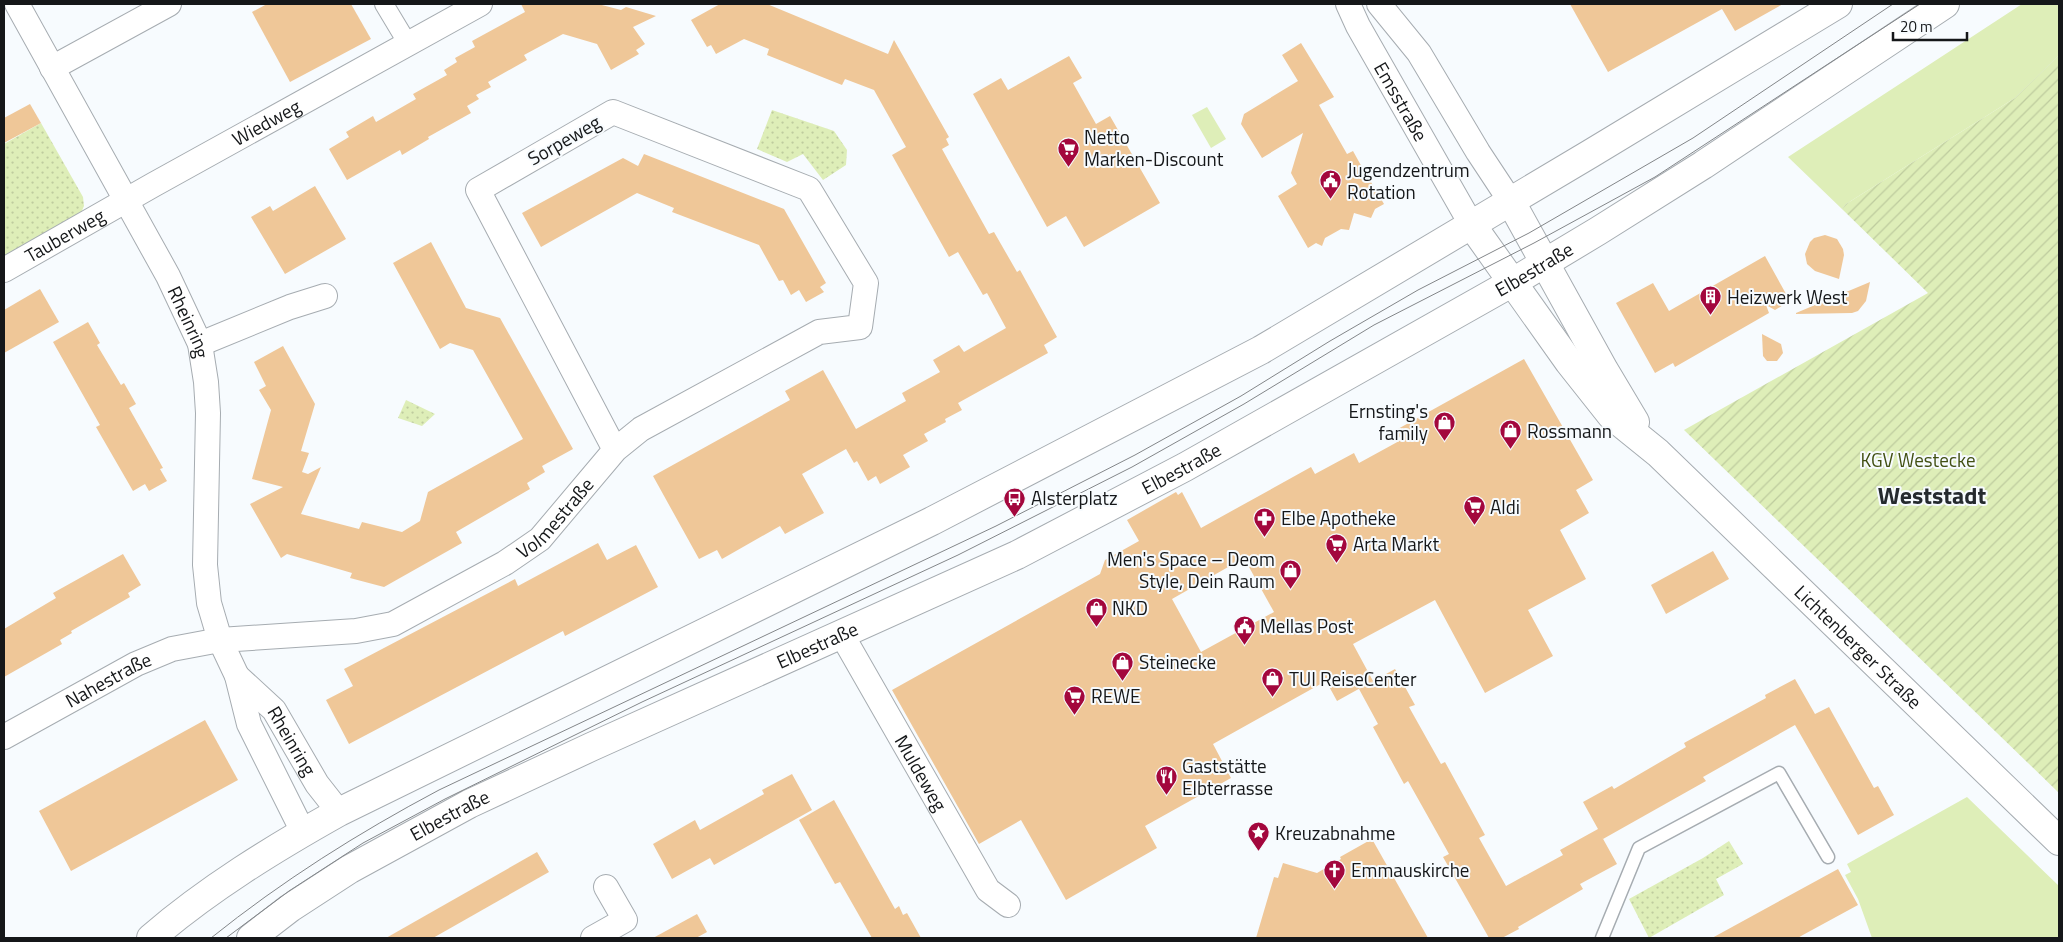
<svg xmlns="http://www.w3.org/2000/svg" width="2063" height="942" font-family="'Titillium Web',sans-serif">
<style>
.grass{fill:#deeeb8}
.park{fill:url(#park-dots)}
.garden{fill:url(#garden-furrows)}
.building{fill:#efc798;fill-rule:evenodd}
.lines{fill:none;stroke-linecap:round;stroke-linejoin:round}
.service-casing{stroke:#a6acb1;stroke-width:15}
.pedestrian-casing{stroke:#a6acb1;stroke-width:20}
.minor-casing{stroke:#a6acb1;stroke-width:26}
.tertiary-casing{stroke:#a6acb1;stroke-width:30}
.service{stroke:#fff;stroke-width:12}
.pedestrian{stroke:#fff;stroke-width:18}
.minor{stroke:#fff;stroke-width:24}
.tertiary{stroke:#fff;stroke-width:28}
.tram{stroke:#838689;stroke-width:1}
.labels{text-anchor:middle;stroke-width:4;stroke-linejoin:round;paint-order:stroke}
.street-label{font-size:19px;fill:#151719;stroke:#f7fbfe}
.poi-label{font-size:19px;fill:#151719;stroke:#f7fbfe;text-anchor:start}
.park-label{font-size:19px;fill:#425013;stroke:#f7fbfe}
.district-label{font-size:24px;font-weight:bold;fill:#252a2e;stroke:#f7fbfe}
</style>
<defs>
<pattern id="park-dots" width="8" height="8" patternUnits="userSpaceOnUse" patternTransform="scale(1.25)"><rect width="8" height="8" fill="#deeeb8"/><path d="M2 2h.1M6 6h.1" fill="none" stroke="#becb9e" stroke-width="1.8" stroke-linecap="round"/></pattern>
<pattern id="garden-furrows" width="10" height="10" patternUnits="userSpaceOnUse" patternTransform="scale(1.25)"><rect width="10" height="10" fill="#deeeb8"/><path d="M-1 1l2-2M0 10L10 0M9 11l2-2" fill="none" stroke="#becb9e"/></pattern>
</defs>
<rect width="100%" height="100%" fill="#f7fbfe"/>
<g class="grass">
<path d="M 2022,4 L 2059,4 L 2059,55 L 2015,98 L 1846,204 L 1842,209 L 1788,157 Z"/>
<path d="M 1207,107 L 1226,139 L 1211,148 L 1192,115 Z"/>
<path d="M 1967,797 L 2059,886 L 2059,938 L 1872,938 L 1858,899 L 1845,875 L 1851,872 L 1847,864 Z"/>
</g>
<g class="park">
<path d="M 772,110 L 834,131 L 847,150 L 846,165 L 823,180 L 803,154 L 787,162 L 757,149 Z"/>
<path d="M 41,123 L 83,197 L 84,206 L 81,213 L 4,262 L 4,144 Z"/>
<path d="M 406,400 L 435,414 L 422,426 L 398,418 Z"/>
<path d="M 1729,841 L 1743,864 L 1716,879 L 1724,895 L 1649,938 L 1629,899 L 1703,858 Z"/>
</g>
<path class="garden" d="M 2059,55 L 2059,793 L 1684,430 L 1928,293 L 1842,209 L 1846,204 L 2015,98 Z"/>
<g class="building">
<path d="M 267,4 L 351,4 L 371,39 L 290,82 L 252,12 Z"/>
<path d="M 521,4 L 598,4 L 621,10 L 626,7 L 656,16 L 633,27 L 645,44 L 636,50 L 639,54 L 611,70 L 597,44 L 563,34 L 524,55 L 527,60 L 488,82 L 491,87 L 476,95 L 479,99 L 467,106 L 471,113 L 428,137 L 429,139 L 402,155 L 400,150 L 347,180 L 329,149 L 349,137 L 346,132 L 373,116 L 376,122 L 416,99 L 413,94 L 447,75 L 444,70 L 457,62 L 455,58 L 475,47 L 472,41 L 525,12 Z"/>
<path d="M 720,4 L 767,4 L 888,54 L 894,40 L 949,137 L 946,139 L 949,145 L 942,149 L 989,234 L 994,232 L 1017,272 L 1020,270 L 1057,337 L 1044,345 L 1048,353 L 958,403 L 962,410 L 945,419 L 946,422 L 924,434 L 928,441 L 903,455 L 910,467 L 880,484 L 876,476 L 868,481 L 857,461 L 854,463 L 846,449 L 802,474 L 824,513 L 785,534 L 780,526 L 722,559 L 717,550 L 699,559 L 653,476 L 790,400 L 785,391 L 823,370 L 856,429 L 906,401 L 902,393 L 940,372 L 933,360 L 959,345 L 964,352 L 1006,328 L 987,293 L 983,295 L 958,252 L 949,257 L 892,155 L 906,147 L 874,90 L 845,79 L 842,85 L 767,55 L 769,49 L 744,39 L 716,54 L 711,45 L 707,47 L 691,20 Z"/>
<path d="M 1570,4 L 1783,4 L 1735,31 L 1722,9 L 1608,72 Z"/>
<path d="M 1301,43 L 1334,97 L 1319,105 L 1347,154 L 1353,151 L 1363,169 L 1369,170 L 1368,177 L 1384,204 L 1375,209 L 1371,218 L 1354,213 L 1349,230 L 1341,229 L 1325,238 L 1322,246 L 1316,243 L 1308,248 L 1278,196 L 1297,184 L 1291,173 L 1303,133 L 1262,158 L 1241,124 L 1244,114 L 1298,81 L 1282,55 Z"/>
<path d="M 1069,56 L 1082,78 L 1073,83 L 1096,124 L 1110,116 L 1160,203 L 1084,247 L 1066,216 L 1047,227 L 973,94 L 1001,78 L 1008,90 Z"/>
<path d="M 30,104 L 41,123 L 4,143 L 4,118 Z"/>
<path d="M 644,154 L 784,209 L 826,283 L 820,287 L 824,292 L 806,302 L 799,290 L 791,295 L 783,280 L 779,281 L 759,245 L 672,212 L 674,208 L 637,193 L 541,247 L 522,213 L 623,158 L 638,166 Z"/>
<path d="M 315,186 L 346,239 L 285,274 L 251,217 L 270,206 L 273,211 Z"/>
<path d="M 1825,235 L 1837,239 L 1843,249 L 1844,255 L 1839,279 L 1815,271 L 1807,264 L 1805,254 L 1810,242 L 1814,238 Z"/>
<path d="M 431,242 L 466,308 L 500,318 L 573,449 L 542,466 L 545,472 L 527,483 L 530,489 L 456,532 L 462,543 L 384,587 L 350,578 L 352,573 L 287,554 L 281,558 L 250,504 L 283,487 L 252,479 L 271,410 L 259,390 L 266,386 L 254,362 L 283,346 L 315,404 L 301,451 L 309,453 L 302,472 L 308,474 L 321,467 L 301,514 L 359,529 L 362,522 L 402,532 L 420,521 L 428,492 L 523,439 L 473,350 L 450,343 L 440,349 L 393,263 Z"/>
<path d="M 1765,256 L 1790,301 L 1775,310 L 1766,305 L 1769,313 L 1675,367 L 1673,363 L 1655,373 L 1616,303 L 1653,283 L 1669,311 Z"/>
<path d="M 1870,282 L 1866,301 L 1858,311 L 1852,313 L 1796,314 L 1796,313 Z"/>
<path d="M 40,289 L 59,322 L 4,353 L 4,310 Z"/>
<path d="M 88,322 L 100,343 L 97,345 L 121,385 L 124,383 L 136,404 L 129,408 L 163,468 L 160,469 L 167,481 L 149,491 L 145,484 L 133,491 L 96,427 L 100,425 L 53,342 Z"/>
<path d="M 1762,334 L 1781,344 L 1783,353 L 1777,361 L 1767,361 L 1763,356 Z"/>
<path d="M 1524,359 L 1593,480 L 1576,490 L 1589,513 L 1560,530 L 1586,579 L 1528,610 L 1553,656 L 1485,693 L 1435,600 L 1353,644 L 1373,681 L 1337,701 L 1326,681 L 1213,744 L 1231,778 L 1145,826 L 1157,848 L 1066,900 L 1021,820 L 979,844 L 892,690 L 1100,574 L 1105,560 L 1139,541 L 1127,520 L 1176,492 L 1178,495 L 1182,492 L 1201,528 L 1311,467 L 1315,474 L 1354,453 L 1359,463 L 1401,440 L 1396,430 ZM 1244,558 L 1274,612 L 1201,652 L 1172,599 Z"/>
<path d="M 598,543 L 607,560 L 636,545 L 658,587 L 565,636 L 563,631 L 349,744 L 326,700 L 353,686 L 344,669 L 515,579 L 518,586 Z"/>
<path d="M 1713,551 L 1729,579 L 1666,614 L 1651,585 Z"/>
<path d="M 123,554 L 141,585 L 128,593 L 130,597 L 71,631 L 72,633 L 60,640 L 62,644 L 4,677 L 4,629 L 56,598 L 53,593 Z"/>
<path d="M 1395,669 L 1415,705 L 1409,707 L 1441,764 L 1445,762 L 1485,835 L 1479,838 L 1506,886 L 1563,855 L 1560,850 L 1598,829 L 1583,802 L 1612,786 L 1614,789 L 1686,747 L 1684,743 L 1766,698 L 1765,695 L 1795,679 L 1815,714 L 1829,707 L 1874,788 L 1878,786 L 1894,815 L 1858,835 L 1795,725 L 1703,777 L 1706,781 L 1603,839 L 1602,837 L 1617,864 L 1580,884 L 1583,889 L 1518,927 L 1519,929 L 1502,938 L 1489,938 L 1443,857 L 1449,854 L 1408,781 L 1404,784 L 1373,727 L 1378,724 L 1359,689 Z"/>
<path d="M 205,720 L 238,780 L 71,871 L 39,811 Z"/>
<path d="M 792,774 L 812,810 L 714,865 L 710,858 L 672,879 L 653,844 L 695,820 L 700,830 L 764,794 L 762,790 Z"/>
<path d="M 834,800 L 895,909 L 899,906 L 903,915 L 907,913 L 921,938 L 872,938 L 840,882 L 835,884 L 799,820 Z"/>
<path d="M 1372,839 L 1428,938 L 1256,938 L 1274,877 L 1278,878 L 1283,863 L 1317,873 L 1341,859 L 1340,857 Z"/>
<path d="M 537,852 L 549,872 L 433,938 L 386,938 Z"/>
<path d="M 1838,869 L 1858,905 L 1801,936 L 1798,938 L 1712,938 Z"/>
<path d="M 697,914 L 707,932 L 696,938 L 653,938 Z"/>
</g>
<g class="lines">
<defs>
<path id="service" d="M 1602,938 L 1639,848 L 1779,773 L 1828,857"/>
<path id="pedestrian" d="M 384,4 L 408,44"/>
<g id="minor">
<path id="s1" d="M 17,4 L 168,276 L 200,344 L 206,382 L 208,413 L 205,565 L 209,603 L 220,640 L 237,676 L 249,724 L 303,832"/>
<path id="s2" d="M 1348,4 L 1358,26 L 1471,224"/>
<path d="M 1379,4 L 1419,53 L 1478,152 L 1511,202"/>
<path d="M 52,68 L 169,4"/>
<path id="s3" d="M 4,270 L 153,185 L 480,4"/>
<path d="M 200,344 L 290,307 L 325,296"/>
<path id="s4" d="M 842,635 L 988,890 L 1008,905"/>
<path id="s5" d="M 237,676 L 274,710 L 317,784 L 339,812"/>
<path id="s6" d="M 4,737 L 136,664 L 172,649 L 220,640 L 356,631 L 393,624 L 505,563 L 540,539 L 615,450 L 641,429 L 819,332 L 860,327 L 866,283 L 809,189 L 613,112 L 478,190 L 615,450"/>
<path d="M 593,938 L 625,920 L 606,887"/>
</g>
<g id="tertiary">
<path d="M 1511,202 L 1604,370 L 1635,422"/>
<path id="s7" d="M 1471,224 L 1569,362 L 1611,415 L 1658,453 L 2059,841"/>
<path d="M 151,938 C 208,889 273,849 339,812 L 932,521 L 1261,350 L 1590,154 L 1838,4"/>
<path id="s8" d="M 251,938 L 290,908 L 350,869 L 469,804 L 591,747 L 1017,555 L 1185,467 L 1513,282 L 1598,231 L 1703,165 L 1945,4"/>
</g>
</defs>
<use href="#service" class="service-casing"/>
<use href="#pedestrian" class="pedestrian-casing"/>
<use href="#minor" class="minor-casing"/>
<use href="#tertiary" class="tertiary-casing"/>
<use href="#service" class="service"/>
<use href="#pedestrian" class="pedestrian"/>
<use href="#minor" class="minor"/>
<use href="#tertiary" class="tertiary"/>
<g class="tram">
<path d="M 211,938 C 282,881 358,833 439,790 L 996,526 L 1135,455 L 1241,396 L 1330,341 L 1418,290 L 1529,233 L 1693,138 L 1893,4"/>
<path d="M 226,938 L 289,891 L 363,843 L 445,799 L 642,702 L 958,555 L 1132,467 L 1244,404 L 1374,325 L 1534,243 L 1655,177 L 1920,4"/>
</g>
</g>
<defs>
<symbol id="supermarket-pin" viewBox="-11 -11 22 30"><path d="M0 17L-7.5 6A9.5 9.5 0 1 1 7.5 6Z" fill="#a3073d" stroke="#f7fbfe"/><path d="M-6-5.5h2.5l.6 2H6L4.5 2H-2.5L-4.4-4H-6ZM-1.5 3.2a1.3 1.3 0 1 0 .1 0ZM3 3.2a1.3 1.3 0 1 0 .1 0Z" fill="#fff"/></symbol>
<symbol id="civic-pin" viewBox="-11 -11 22 30"><path d="M0 17L-7.5 6A9.5 9.5 0 1 1 7.5 6Z" fill="#a3073d" stroke="#f7fbfe"/><path d="M-.6-6.5H3V-4.5H.6V-3L4-1V1h2V6H-6V1h2V-1L-.6-3ZM-1.2 2.5V6h2.4V2.5Z" fill="#fff"/></symbol>
<symbol id="building-pin" viewBox="-11 -11 22 30"><path d="M0 17L-7.5 6A9.5 9.5 0 1 1 7.5 6Z" fill="#a3073d" stroke="#f7fbfe"/><path d="M-4-6H4V6H1V3H-1V6H-4ZM-2.5-4.3h1.7v1.8h-1.7ZM.8-4.3h1.7v1.8H.8ZM-2.5-1h1.7V.8h-1.7ZM.8-1h1.7V.8H.8Z" fill="#fff"/></symbol>
<symbol id="shop-pin" viewBox="-11 -11 22 30"><path d="M0 17L-7.5 6A9.5 9.5 0 1 1 7.5 6Z" fill="#a3073d" stroke="#f7fbfe"/><path d="M-5-2.5h2.3a2.7 3.5 0 0 1 5.4 0H5L5.5 6h-11ZM-1.5-2.5h3a1.5 2.3 0 0 0-3 0Z" fill="#fff"/></symbol>
<symbol id="bus-pin" viewBox="-11 -11 22 30"><path d="M0 17L-7.5 6A9.5 9.5 0 1 1 7.5 6Z" fill="#a3073d" stroke="#f7fbfe"/><path d="M-5-6H5V4H4V6H2V4H-2V6H-4V4H-5ZM-3.5-4V0h7V-4ZM-3.5 1.2v1.5H-2V1.2ZM2 1.2v1.5H3.5V1.2Z" fill="#fff"/></symbol>
<symbol id="pharmacy-pin" viewBox="-11 -11 22 30"><path d="M0 17L-7.5 6A9.5 9.5 0 1 1 7.5 6Z" fill="#a3073d" stroke="#f7fbfe"/><path d="M-2-6h4v4h4v4h-4v4h-4v-4h-4v-4h4Z" fill="#fff"/></symbol>
<symbol id="restaurant-pin" viewBox="-11 -11 22 30"><path d="M0 17L-7.5 6A9.5 9.5 0 1 1 7.5 6Z" fill="#a3073d" stroke="#f7fbfe"/><path d="M-5-6h1v4h1v-4h1v4h1v-4h1v5L-1.5 .5V6h-2V.5L-5-1ZM5-6V6H3V1.5H1.5Q1.5-4 5-6Z" fill="#fff"/></symbol>
<symbol id="sight-pin" viewBox="-11 -11 22 30"><path d="M0 17L-7.5 6A9.5 9.5 0 1 1 7.5 6Z" fill="#a3073d" stroke="#f7fbfe"/><path d="M0-6L1.8-2.2L6-1.7L2.9 1.2L3.7 5.4L0 3.3L-3.7 5.4L-2.9 1.2L-6-1.7L-1.8-2.2Z" fill="#fff"/></symbol>
<symbol id="church-pin" viewBox="-11 -11 22 30"><path d="M0 17L-7.5 6A9.5 9.5 0 1 1 7.5 6Z" fill="#a3073d" stroke="#f7fbfe"/><path d="M-1.2-6h2.4v3.5h3.3v2.4h-3.3V6h-2.4V-.1h-3.3v-2.4h3.3Z" fill="#fff"/></symbol>
</defs>
<g fill-rule="evenodd">
<use href="#supermarket-pin" x="1056" y="136" width="25" height="34"/>
<use href="#civic-pin" x="1318" y="168" width="25" height="34"/>
<use href="#building-pin" x="1698" y="284" width="25" height="34"/>
<use href="#shop-pin" x="1432" y="410" width="25" height="34"/>
<use href="#shop-pin" x="1498" y="418" width="25" height="34"/>
<use href="#bus-pin" x="1002" y="486" width="25" height="34"/>
<use href="#supermarket-pin" x="1462" y="494" width="25" height="34"/>
<use href="#pharmacy-pin" x="1252" y="506" width="25" height="34"/>
<use href="#supermarket-pin" x="1324" y="532" width="25" height="34"/>
<use href="#shop-pin" x="1278" y="558" width="25" height="34"/>
<use href="#shop-pin" x="1084" y="596" width="25" height="34"/>
<use href="#civic-pin" x="1232" y="614" width="25" height="34"/>
<use href="#shop-pin" x="1110" y="650" width="25" height="34"/>
<use href="#shop-pin" x="1260" y="666" width="25" height="34"/>
<use href="#supermarket-pin" x="1062" y="684" width="25" height="34"/>
<use href="#restaurant-pin" x="1154" y="764" width="25" height="34"/>
<use href="#sight-pin" x="1246" y="820" width="25" height="34"/>
<use href="#church-pin" x="1322" y="858" width="25" height="34"/>
</g>
<g class="labels">
<g class="street-label">
<text dy="7" stroke="none"><textPath href="#s2" startOffset="111">Emsstraße</textPath></text>
<text dy="7" stroke="none"><textPath href="#s3" startOffset="301">Wiedweg</textPath></text>
<text transform="translate(564 140) rotate(-30)" y="7">Sorpeweg</text>
<text dy="7" stroke="none"><textPath href="#s3" startOffset="70">Tauberweg</textPath></text>
<text dy="7" stroke="none"><textPath href="#s8" startOffset="1449">Elbestraße</textPath></text>
<text dy="7" stroke="none"><textPath href="#s1" startOffset="362">Rheinring</textPath></text>
<text dy="7" stroke="none"><textPath href="#s8" startOffset="1044">Elbestraße</textPath></text>
<text dy="7" stroke="none"><textPath href="#s6" startOffset="608">Volmestraße</textPath></text>
<text dy="7" stroke="none"><textPath href="#s8" startOffset="639">Elbestraße</textPath></text>
<text dy="7" stroke="none"><textPath href="#s7" startOffset="576">Lichtenberger Straße</textPath></text>
<text dy="7" stroke="none"><textPath href="#s6" startOffset="119">Nahestraße</textPath></text>
<text dy="7" stroke="none"><textPath href="#s5" startOffset="86">Rheinring</textPath></text>
<text dy="7" stroke="none"><textPath href="#s4" startOffset="159">Muldeweg</textPath></text>
<text dy="7" stroke="none"><textPath href="#s8" startOffset="234">Elbestraße</textPath></text>
</g>
<g class="poi-label">
<text x="1084" y="144">Netto<tspan x="1084" dy="22">Marken-Discount</tspan></text>
<text x="1347" y="177">Jugendzentrum<tspan x="1347" dy="22">Rotation</tspan></text>
<text x="1727" y="304">Heizwerk West</text>
<text x="1428" y="418" text-anchor="end">Ernsting's<tspan x="1428" dy="22">family</tspan></text>
<text x="1527" y="438">Rossmann</text>
<text x="1031" y="505">Alsterplatz</text>
<text x="1490" y="514">Aldi</text>
<text x="1281" y="525">Elbe Apotheke</text>
<text x="1353" y="551">Arta Markt</text>
<text x="1275" y="566" text-anchor="end">Men's Space – Deom<tspan x="1275" dy="22">Style, Dein Raum</tspan></text>
<text x="1112" y="615">NKD</text>
<text x="1260" y="633">Mellas Post</text>
<text x="1139" y="669">Steinecke</text>
<text x="1289" y="686">TUI ReiseCenter</text>
<text x="1091" y="703">REWE</text>
<text x="1182" y="773">Gaststätte<tspan x="1182" dy="22">Elbterrasse</tspan></text>
<text x="1275" y="840">Kreuzabnahme</text>
<text x="1351" y="877">Emmauskirche</text>
</g>
<g class="park-label">
<text x="1918" y="467">KGV Westecke</text>
</g>
<g class="district-label">
<text x="1932" y="504">Weststadt</text>
</g>
</g>
<rect width="2063" height="942" fill="none" stroke="#151719" stroke-width="10"/>
<path d="M1893 32v8h74v-8" fill="none" stroke="#151719" stroke-width="2.5"/>
<text x="1900" y="32" font-size="15" fill="#151719" stroke="#f7fbfe" stroke-width="4" paint-order="stroke">20 m</text>
</svg>
